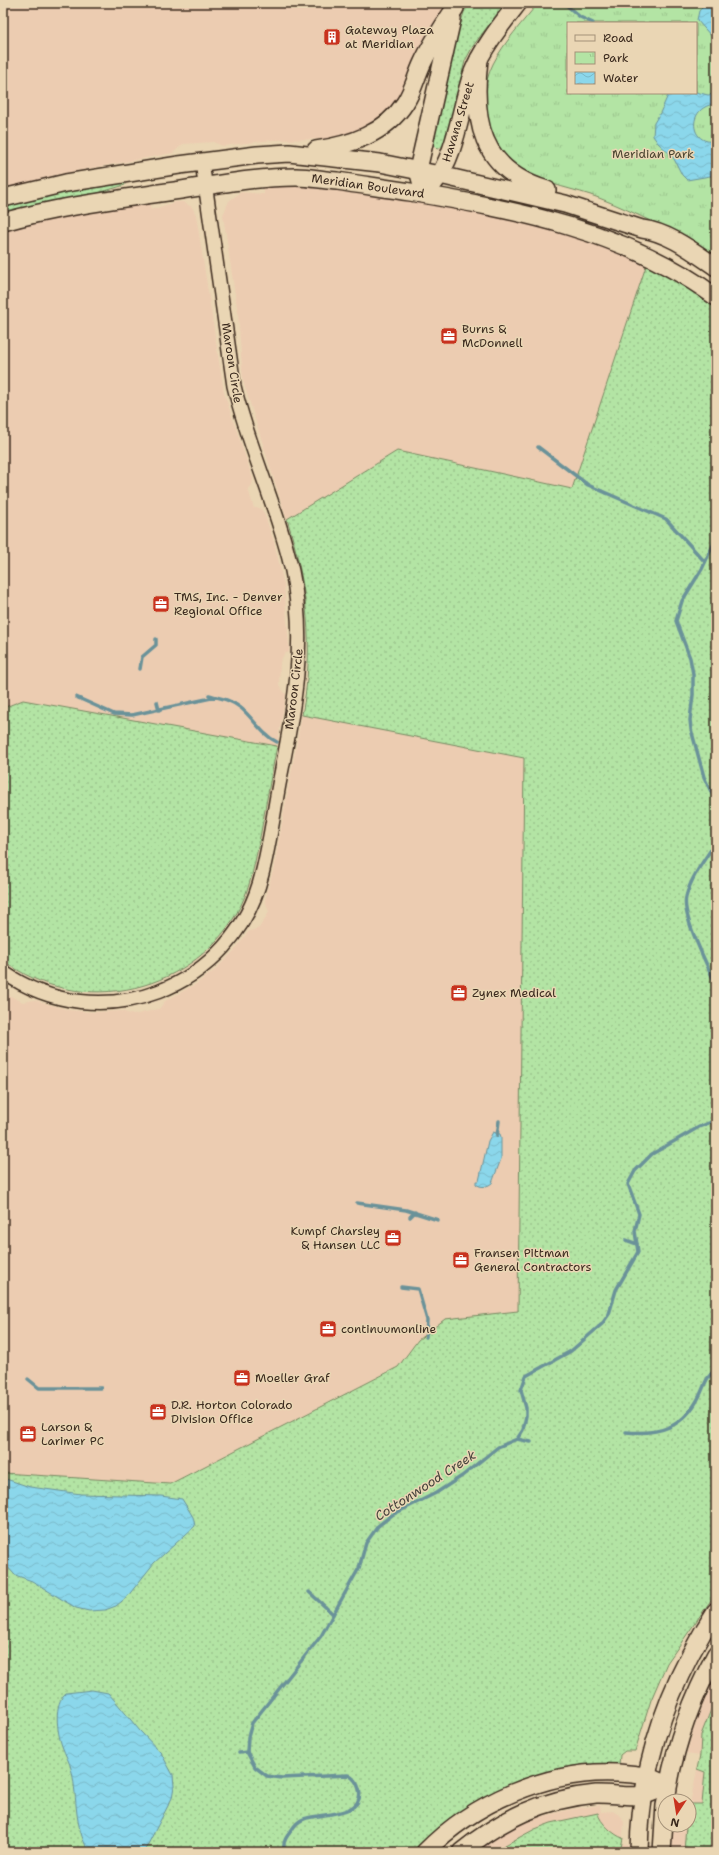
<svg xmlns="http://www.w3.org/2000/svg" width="719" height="1855" font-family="'Shantell Sans',sans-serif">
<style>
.built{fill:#ecccb1}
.grass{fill:url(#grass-dots);stroke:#778761}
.park{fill:url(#park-tufts);stroke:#778761;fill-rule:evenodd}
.water{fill:url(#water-waves);stroke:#6b9299}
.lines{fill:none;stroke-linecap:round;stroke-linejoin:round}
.stream{stroke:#6b9299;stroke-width:3.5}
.minor-casing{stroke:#3b2a1e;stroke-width:16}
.major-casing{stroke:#3b2a1e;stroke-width:20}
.minor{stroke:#ead6b4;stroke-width:13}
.major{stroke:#ead6b4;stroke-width:17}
.labels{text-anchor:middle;stroke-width:3;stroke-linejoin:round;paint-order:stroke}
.poi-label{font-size:12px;fill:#3b2a1e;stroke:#ead6b4;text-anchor:start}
.street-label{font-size:12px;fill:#3b2a1e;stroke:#ead6b4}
.park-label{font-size:12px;fill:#4d4632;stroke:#ead6b4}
.water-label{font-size:13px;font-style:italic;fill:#47443d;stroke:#ead6b4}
</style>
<defs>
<pattern id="grass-dots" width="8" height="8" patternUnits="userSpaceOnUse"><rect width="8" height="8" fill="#b3e4a4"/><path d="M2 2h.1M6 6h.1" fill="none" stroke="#9bc48d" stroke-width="1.8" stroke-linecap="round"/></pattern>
<pattern id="park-tufts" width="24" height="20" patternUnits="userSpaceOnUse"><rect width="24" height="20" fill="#b3e4a4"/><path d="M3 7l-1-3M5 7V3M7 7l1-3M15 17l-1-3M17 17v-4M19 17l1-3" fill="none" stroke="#9bc48d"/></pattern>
<pattern id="water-waves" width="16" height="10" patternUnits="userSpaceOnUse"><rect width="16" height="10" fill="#8bd7eb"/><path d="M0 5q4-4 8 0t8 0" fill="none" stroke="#79b9c9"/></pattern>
</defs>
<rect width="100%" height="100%" fill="#ead6b4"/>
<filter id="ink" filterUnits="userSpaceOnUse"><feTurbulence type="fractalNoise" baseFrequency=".025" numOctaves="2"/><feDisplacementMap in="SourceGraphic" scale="8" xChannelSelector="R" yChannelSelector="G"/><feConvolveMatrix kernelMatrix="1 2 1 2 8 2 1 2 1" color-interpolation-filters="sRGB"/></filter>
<g filter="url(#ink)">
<g class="built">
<path d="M 3,3 L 447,3 L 396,102 L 384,115 L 372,125 L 356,133 L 333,139 L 272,140 L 223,146 L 213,142 L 183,144 L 173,153 L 60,174 L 3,189 Z"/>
<path d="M 307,185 L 449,206 L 546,228 L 589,240 L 647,263 L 572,489 L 524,758 L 518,1311 L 445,1319 L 418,1340 L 398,1367 L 170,1484 L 3,1473 L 3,985 L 4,993 L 23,1002 L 35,1000 L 69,1010 L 92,1012 L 122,1011 L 133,1015 L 159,1009 L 165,1001 L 196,984 L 215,970 L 234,951 L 248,932 L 259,928 L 269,912 L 265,900 L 274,867 L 306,692 L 309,660 L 308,619 L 302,576 L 295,546 L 243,381 L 238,314 L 223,215 L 229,201 L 241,192 L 264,194 L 264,187 Z"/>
<path d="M 149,202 L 151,210 L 175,202 L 183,202 L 192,207 L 196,215 L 224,393 L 253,479 L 252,485 L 248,489 L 254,508 L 260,508 L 264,513 L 274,542 L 284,585 L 289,645 L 289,652 L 284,654 L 280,662 L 279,685 L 286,695 L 255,866 L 247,891 L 231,922 L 207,951 L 193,963 L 173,975 L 158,981 L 129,990 L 89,993 L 47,984 L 22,973 L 3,960 L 3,230 L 58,216 Z"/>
<path d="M 716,1675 L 716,1852 L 672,1852 L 674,1825 L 689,1825 L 689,1808 L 700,1756 L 687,1754 L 688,1748 L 698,1716 Z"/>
<path d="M 600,1805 L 601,1812 L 613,1811 L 622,1817 L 624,1823 L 622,1843 L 629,1845 L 629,1852 L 473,1852 L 505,1832 L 534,1819 L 567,1810 Z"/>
</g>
<g class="grass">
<path d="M 467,3 L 505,3 L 473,46 L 465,61 L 444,146 L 437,149 L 432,144 L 457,34 Z"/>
<path d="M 124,181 L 125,185 L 78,199 L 3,215 L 3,204 L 32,197 Z"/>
<path d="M 647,263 L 716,306 L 716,1593 L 667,1663 L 651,1700 L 635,1751 L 625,1751 L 620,1755 L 619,1765 L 577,1767 L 418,1849 L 415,1852 L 3,1852 L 3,1473 L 170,1484 L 398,1367 L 418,1340 L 445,1319 L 518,1311 L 524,758 L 302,715 C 315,648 307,584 287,519 L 397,451 L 572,489 Z"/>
<path d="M 23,700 L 277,746 C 271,775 266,804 261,832 C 256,857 252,882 241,905 C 198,992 80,1020 3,960 L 3,708 Z"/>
<path d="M 716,1697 L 716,1852 L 684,1852 L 686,1825 L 689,1825 L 690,1804 L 702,1804 L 705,1772 L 697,1769 L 700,1755 L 701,1735 Z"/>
<path d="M 598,1813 C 599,1822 615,1836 623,1838 L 620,1852 L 492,1852 L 535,1829 L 551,1823 Z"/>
</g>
<path class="park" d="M 538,3 L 716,3 L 716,254 L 713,251 L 710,254 C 674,233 638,213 599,198 C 576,189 546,185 525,172 C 489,151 474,102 493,64 C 504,42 523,22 538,3 ZM 568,23 L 696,23 L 696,93 L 568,93 Z"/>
<g class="water">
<path d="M 705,3 L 716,3 L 716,48 L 712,37 L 697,20 L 699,11 Z"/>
<path d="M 696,92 L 708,95 L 716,94 L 716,104 C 686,106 689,146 716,141 L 716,175 L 687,180 L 682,175 L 673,157 L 658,143 L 653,136 L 654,123 L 660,113 L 669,93 Z"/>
<path d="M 493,1132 L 500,1134 L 501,1137 L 501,1159 L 492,1183 C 487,1187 481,1188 476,1184 L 476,1181 L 479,1181 L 488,1141 Z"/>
<path d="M 3,1478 L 30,1487 L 81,1494 L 161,1496 L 182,1499 L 193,1517 L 195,1526 L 154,1563 L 127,1597 L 116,1606 L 105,1610 L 89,1611 L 76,1608 L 32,1581 L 15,1575 L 3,1562 Z"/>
<path d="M 92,1690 L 108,1693 L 116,1702 L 140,1731 L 161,1753 L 173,1775 L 174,1786 L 172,1798 L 144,1852 L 89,1852 C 73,1823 78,1801 72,1772 C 70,1762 65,1755 62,1746 C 57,1732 53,1703 66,1693 Z"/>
</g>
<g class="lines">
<g class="stream">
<path d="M 564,3 L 580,17 L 593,23"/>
<path d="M 538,447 L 588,485 L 666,519 L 705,562"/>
<path d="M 716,539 L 702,569 L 682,601 L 676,621 L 690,658 L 693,674 L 693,695 L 690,720 L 691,729 L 704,777 L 716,802"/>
<path d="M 140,669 L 142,657 L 156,645 L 156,639"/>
<path d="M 209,695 C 220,698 232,700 241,708 C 254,719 261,734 277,742"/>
<path d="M 76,697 L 114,714 L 132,715 L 216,697"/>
<path d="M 157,702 L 159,710"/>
<path d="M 716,842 C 705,859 691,877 686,897 C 681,915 708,966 716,985"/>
<path d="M 497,1136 L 499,1121"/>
<path d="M 357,1203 L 406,1210 L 438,1220"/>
<path d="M 410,1217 L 415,1212"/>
<path d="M 626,1240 L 637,1244"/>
<path d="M 401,1287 L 418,1289 L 427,1320 L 426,1337"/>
<path d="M 28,1379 L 39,1388 L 101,1388"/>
<path d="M 626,1432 C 659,1435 684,1428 700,1395 C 705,1385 706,1376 716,1370"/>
<path d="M 517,1439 L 531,1442"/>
<path d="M 309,1592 L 333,1614"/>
<path d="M 239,1753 L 247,1752"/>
<path d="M 288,1852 L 284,1848 C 283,1841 287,1836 291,1831 C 294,1826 298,1821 304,1819 C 320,1813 366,1817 359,1789 C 357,1782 354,1778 348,1775 L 282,1778 L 267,1776 L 255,1767 L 247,1752 L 248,1737 L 252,1723 L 321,1636 L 359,1568 L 366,1543 L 378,1526 L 392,1515 L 436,1493 L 462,1476 L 498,1447 L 517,1439 L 523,1430 L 526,1416 L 526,1408 L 521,1390 L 526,1376 L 571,1351 L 602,1324 L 609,1314 L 616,1290 L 638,1252 L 635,1231 L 639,1214 L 628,1184 L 635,1171 L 652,1154 L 699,1127 L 716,1120"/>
</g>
<defs>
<path id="minor" d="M 3,972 C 100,1040 234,989 262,874 C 270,843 274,810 280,779 C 294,709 307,642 292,571 C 278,508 249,449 234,386 L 202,162"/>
<g id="major">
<path d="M 479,59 C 472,120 480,170 547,190"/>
<path d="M 316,150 C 350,145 385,134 405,103 C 413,91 416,77 422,64 C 431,44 443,26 455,8"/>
<path d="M 421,181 L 418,170 L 452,19"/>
<path d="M 434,183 C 457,154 460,107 473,72 C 483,47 501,25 518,3"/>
<path d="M 3,198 L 66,183 L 179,165 L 257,155 L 289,153 L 380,163 L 440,175 L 565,204 L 642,229 C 668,232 694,252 716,267"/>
<path d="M 3,222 C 57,207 112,200 167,192 C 210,186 253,177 296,177 C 310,177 323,180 337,181 C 361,185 386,188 410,192 C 517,210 627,231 716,297"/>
<path d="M 666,1801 C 673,1749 691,1700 716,1654"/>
<path d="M 425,1852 C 473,1803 548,1769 618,1773 C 628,1774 639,1774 648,1777 C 655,1779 661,1783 668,1785"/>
<path d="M 461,1852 C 502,1819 543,1799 596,1794 C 615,1793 636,1800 653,1792"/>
<path d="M 639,1852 C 640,1765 669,1683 716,1611"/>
<path d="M 662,1852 L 665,1805"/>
</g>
</defs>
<use href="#minor" class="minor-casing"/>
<use href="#major" class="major-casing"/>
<use href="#minor" class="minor"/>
<use href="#major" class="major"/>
</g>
</g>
<defs>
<symbol id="building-square" viewBox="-11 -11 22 22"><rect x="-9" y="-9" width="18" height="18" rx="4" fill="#c8321e" stroke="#ead6b4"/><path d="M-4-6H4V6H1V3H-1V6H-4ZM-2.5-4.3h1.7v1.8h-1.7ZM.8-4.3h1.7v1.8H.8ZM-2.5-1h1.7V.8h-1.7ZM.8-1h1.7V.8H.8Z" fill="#fff"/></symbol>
<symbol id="office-square" viewBox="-11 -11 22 22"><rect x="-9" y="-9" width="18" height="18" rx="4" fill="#c8321e" stroke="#ead6b4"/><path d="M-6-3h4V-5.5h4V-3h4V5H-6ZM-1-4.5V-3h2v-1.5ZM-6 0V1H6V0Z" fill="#fff"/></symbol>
</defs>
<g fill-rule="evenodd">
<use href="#building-square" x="322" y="27" width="20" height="20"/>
<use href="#office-square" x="439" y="326" width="20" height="20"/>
<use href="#office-square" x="151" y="594" width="20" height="20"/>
<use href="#office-square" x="449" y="983" width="20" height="20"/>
<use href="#office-square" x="383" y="1228" width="20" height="20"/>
<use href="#office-square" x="451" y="1250" width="20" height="20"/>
<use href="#office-square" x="318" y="1319" width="20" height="20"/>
<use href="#office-square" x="232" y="1368" width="20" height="20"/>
<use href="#office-square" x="148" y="1402" width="20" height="20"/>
<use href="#office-square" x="18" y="1424" width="20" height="20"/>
</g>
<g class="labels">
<g class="poi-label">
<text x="345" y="34">Gateway Plaza<tspan x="345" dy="14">at Meridian</tspan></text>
<text x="462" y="333">Burns &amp;<tspan x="462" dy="14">McDonnell</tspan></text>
<text x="174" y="601">TMS, Inc. - Denver<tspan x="174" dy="14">Regional Office</tspan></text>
<text x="472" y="997">Zynex Medical</text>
<text x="380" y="1235" text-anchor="end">Kumpf Charsley<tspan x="380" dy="14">&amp; Hansen LLC</tspan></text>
<text x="474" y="1257">Fransen Pittman<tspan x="474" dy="14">General Contractors</tspan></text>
<text x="341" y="1333">continuumonline</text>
<text x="255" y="1382">Moeller Graf</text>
<text x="171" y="1409">D.R. Horton Colorado<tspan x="171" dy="14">Division Office</tspan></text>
<text x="41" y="1431">Larson &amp;<tspan x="41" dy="14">Larimer PC</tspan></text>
</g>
<g class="street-label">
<text transform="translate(458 122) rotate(-73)" y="4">Havana Street</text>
<text transform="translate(368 186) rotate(8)" y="4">Meridian Boulevard</text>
<text transform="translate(232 363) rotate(81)" y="4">Maroon Circle</text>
<text transform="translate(294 689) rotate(-83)" y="4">Maroon Circle</text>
</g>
<g class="park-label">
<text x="653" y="158">Meridian Park</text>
</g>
<g class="water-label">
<text transform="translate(425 1485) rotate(-33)" y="5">Cottonwood Creek</text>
</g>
</g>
<rect width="719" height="1855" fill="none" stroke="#ead6b4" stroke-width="16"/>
<rect x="8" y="8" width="703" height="1839" fill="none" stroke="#3b2a1e" stroke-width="1.5" filter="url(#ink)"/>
<rect x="567" y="22" width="130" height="72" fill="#ead6b4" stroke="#a49178"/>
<rect x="575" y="35" width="20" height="6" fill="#ead6b4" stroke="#a49178"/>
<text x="603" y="42" font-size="12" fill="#3b2a1e">Road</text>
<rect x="575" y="52" width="20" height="12" fill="url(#park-tufts)" stroke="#a49178"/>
<text x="603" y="62" font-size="12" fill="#3b2a1e">Park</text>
<rect x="575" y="72" width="20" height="12" fill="url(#water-waves)" stroke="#a49178"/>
<text x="603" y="82" font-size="12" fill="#3b2a1e">Water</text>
<g transform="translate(677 1813) rotate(192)"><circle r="19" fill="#ead6b4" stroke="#a49178"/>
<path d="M0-3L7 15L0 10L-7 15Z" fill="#c8321e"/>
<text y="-6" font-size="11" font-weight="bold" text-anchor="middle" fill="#3b2a1e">N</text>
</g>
</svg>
